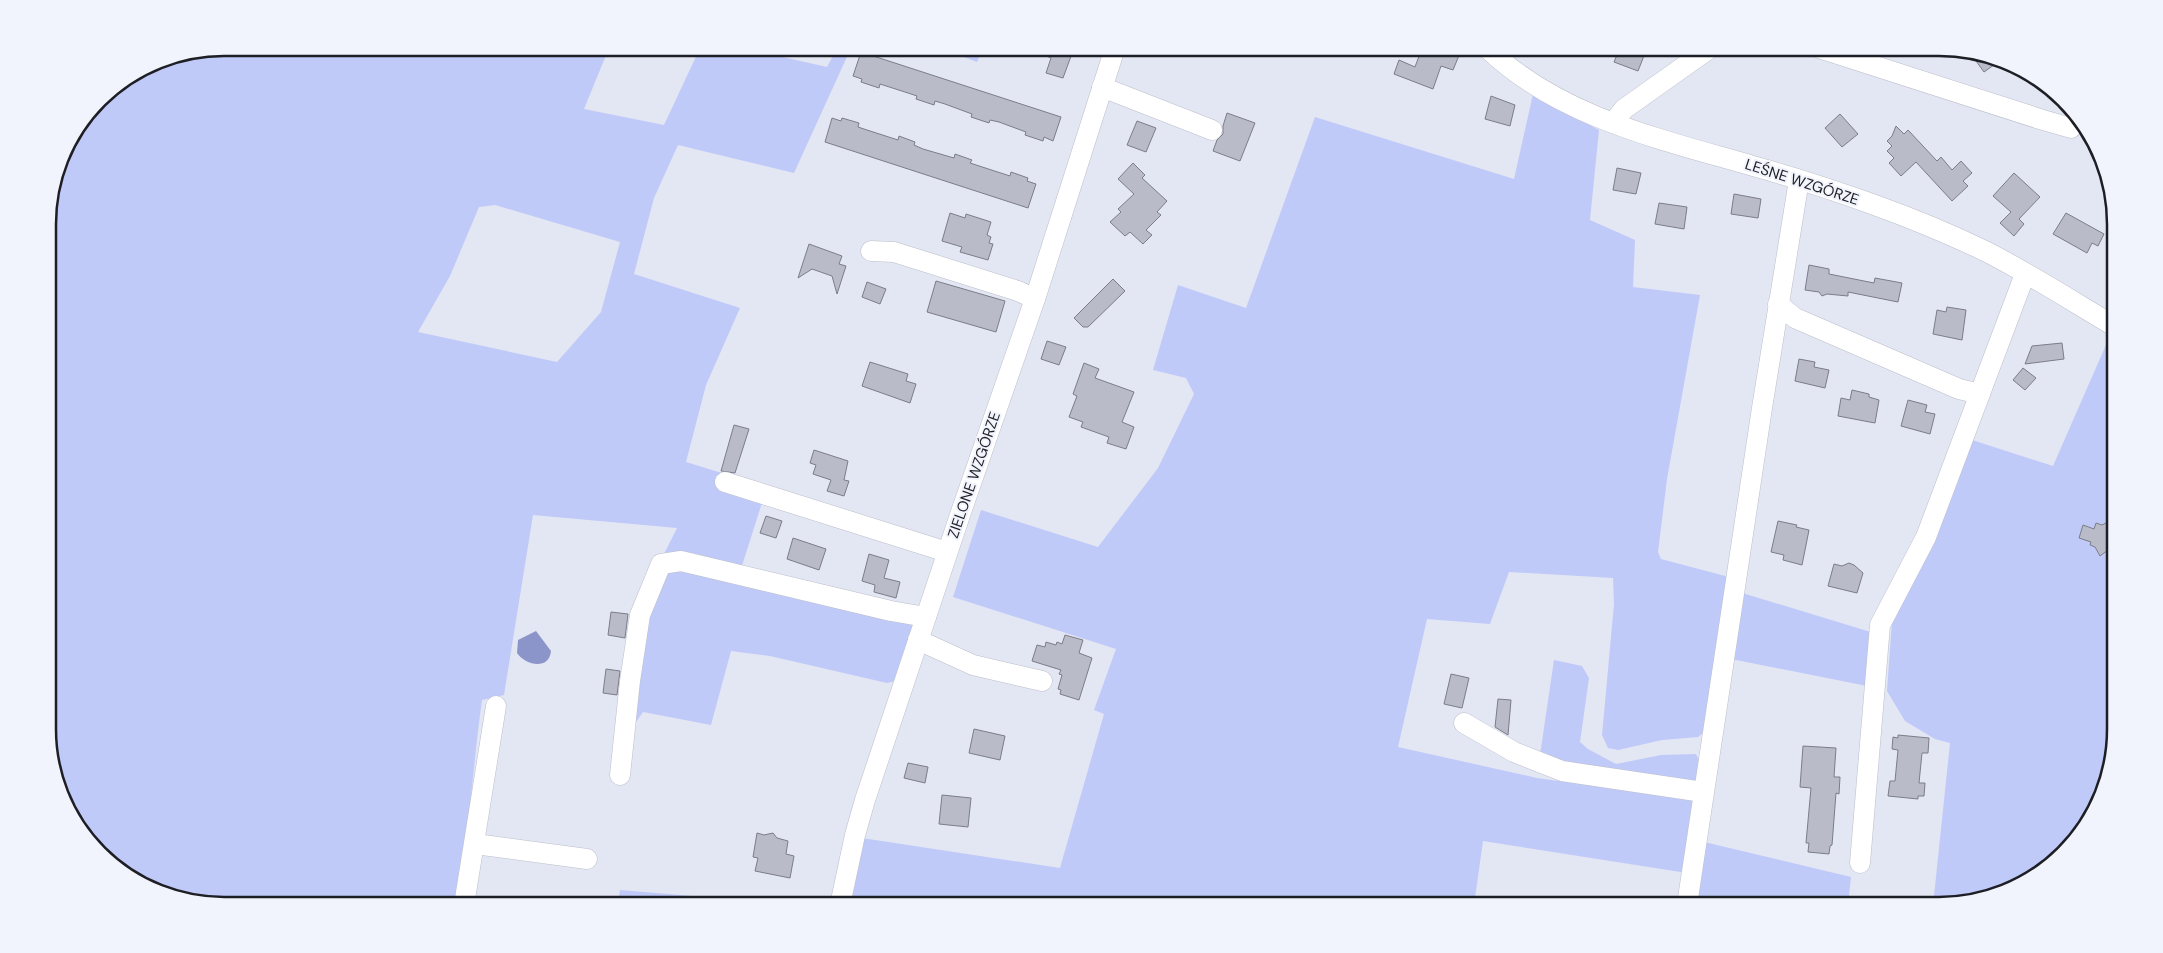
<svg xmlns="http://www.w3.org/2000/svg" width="2163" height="953" font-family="'DM Sans',sans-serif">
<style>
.green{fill:#c0caf9;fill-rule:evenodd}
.water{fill:#8b95c9}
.building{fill:#b9bbc8;stroke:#7b7e89}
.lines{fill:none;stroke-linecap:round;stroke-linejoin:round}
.minor-casing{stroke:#bcbfcb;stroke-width:21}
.minor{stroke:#fff;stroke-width:20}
.labels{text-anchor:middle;stroke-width:4;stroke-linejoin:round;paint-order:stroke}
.street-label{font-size:15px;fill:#1e1f24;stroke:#f1f3fd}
.rim{fill:none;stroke:#1e1f24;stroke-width:2.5}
</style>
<rect width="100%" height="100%" fill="#e3e6f3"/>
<g class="green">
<path d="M 224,48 L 609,48 L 584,109 L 664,125 L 700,48 L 743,48 L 827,67 L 837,48 L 851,48 L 794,173 L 678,145 L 654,198 L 634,274 L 740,308 L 706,385 L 686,462 L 767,487 L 740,572 L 662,558 L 677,528 L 533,515 L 504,695 L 482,700 C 472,770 470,837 454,905 L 224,905 L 157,892 L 84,837 L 49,752 L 48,212 L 66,146 L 108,92 L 157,61 ZM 495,205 L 620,242 L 601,312 L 557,362 L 418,332 L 450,276 L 479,207 Z"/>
<path d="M 940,48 L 983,48 L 977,62 Z"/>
<path d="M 1533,94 L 1599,130 L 1590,220 L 1635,240 L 1633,287 L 1700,295 L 1667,479 L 1658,552 L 1661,559 L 1729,577 L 1707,730 L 1698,737 L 1662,740 L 1618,750 L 1608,748 L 1602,735 L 1614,604 L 1613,578 L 1509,572 L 1490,624 L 1427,619 L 1398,747 L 1537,778 L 1695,800 L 1687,873 L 1483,841 L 1474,905 L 849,905 L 862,838 L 1060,868 L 1104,714 L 1094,710 L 1116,649 L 953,597 L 981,510 L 1098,547 L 1158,468 L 1194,394 L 1186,378 L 1153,370 L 1178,285 L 1246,308 L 1315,117 L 1514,179 Z"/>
<path d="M 2109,338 L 2114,341 L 2115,729 L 2102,796 L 2079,837 L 2037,876 L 1950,905 L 1938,905 L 1934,896 L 1950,743 L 1935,739 L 1905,721 L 1887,691 L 1892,621 L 1969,439 L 2053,466 Z"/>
<path d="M 664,570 L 677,571 L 752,585 L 915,624 L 896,681 L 887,683 L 770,656 L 731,651 L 711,725 L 643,712 L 629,732 L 647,613 Z"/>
<path d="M 1739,592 L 1874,633 L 1867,686 L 1731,659 Z"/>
<path d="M 1554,660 L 1582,666 L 1589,678 L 1580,742 L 1588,749 L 1616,764 L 1661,755 L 1696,754 L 1703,768 L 1697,785 L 1579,768 L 1540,755 Z"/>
<path d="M 1700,841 L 1851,877 L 1848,905 L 1695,905 Z"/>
<path d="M 620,890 L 800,905 L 618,905 Z"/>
</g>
<path class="water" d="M 536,631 L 551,651 C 549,671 525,665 517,653 L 518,640 Z"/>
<g class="building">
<path d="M 1028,48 L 1074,48 L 1063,78 L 1046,73 L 1051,58 Z"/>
<path d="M 1422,48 L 1445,48 L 1460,53 L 1453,70 L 1441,66 L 1433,89 L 1394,74 L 1399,60 L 1415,67 Z"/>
<path d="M 1620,48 L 1647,48 L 1638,71 L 1614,62 Z"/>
<path d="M 861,52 L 1061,117 L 1053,141 L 1044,137 L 1043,141 L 1025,135 L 1026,132 L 999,122 L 990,120 L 989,123 L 971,117 L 972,114 L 945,104 L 935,101 L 934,105 L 916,99 L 917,96 L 908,93 L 880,84 L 879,88 L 861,82 L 862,79 L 853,76 Z"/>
<path d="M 1971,54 L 1990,58 L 2001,60 L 1984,72 Z"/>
<path d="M 1491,96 L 1515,105 L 1510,126 L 1485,119 Z"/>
<path d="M 1227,113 L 1255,123 L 1240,161 L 1213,151 L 1217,140 L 1223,134 L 1223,126 Z"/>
<path d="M 1840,114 L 1858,134 L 1842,147 L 1825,128 Z"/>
<path d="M 832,118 L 841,121 L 842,118 L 859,123 L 858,127 L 867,130 L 898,140 L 899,136 L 915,142 L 914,145 L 923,149 L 954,158 L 955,154 L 972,160 L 970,163 L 1010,176 L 1011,172 L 1028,178 L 1027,181 L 1036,184 L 1028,208 L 825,142 Z"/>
<path d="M 1137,121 L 1156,128 L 1146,152 L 1127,145 Z"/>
<path d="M 1896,126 L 1904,134 L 1908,130 L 1937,161 L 1941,157 L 1952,170 L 1961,161 L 1972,173 L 1963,181 L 1968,186 L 1952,201 L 1916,162 L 1901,176 L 1889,163 L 1894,158 L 1887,151 L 1892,146 L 1887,141 L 1892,136 Z"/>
<path d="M 1133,163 L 1145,175 L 1142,178 L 1167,201 L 1157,212 L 1161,215 L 1146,230 L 1152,235 L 1143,244 L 1130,232 L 1125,236 L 1110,222 L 1121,212 L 1118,209 L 1134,194 L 1118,179 Z"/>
<path d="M 1617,168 L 1641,173 L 1636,194 L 1613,190 Z"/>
<path d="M 2014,173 L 2040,197 L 2019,219 L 2024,224 L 2014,236 L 2000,223 L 2011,212 L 1993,196 Z"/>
<path d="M 1734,194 L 1761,199 L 1758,218 L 1731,214 Z"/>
<path d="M 1659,203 L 1687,207 L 1684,229 L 1655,224 Z"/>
<path d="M 950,213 L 965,218 L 966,214 L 991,222 L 987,235 L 991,237 L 989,243 L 993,244 L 988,260 L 960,252 L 962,247 L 942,241 Z"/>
<path d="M 2066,213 L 2104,234 L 2098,246 L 2092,243 L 2087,253 L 2053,234 Z"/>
<path d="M 809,244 L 842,256 L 839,264 L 846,266 L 837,294 L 832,276 L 812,269 L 798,278 Z"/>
<path d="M 1809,265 L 1829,269 L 1829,274 L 1874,283 L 1875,278 L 1902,283 L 1898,302 L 1848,292 L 1848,296 L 1827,294 L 1822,296 L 1819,292 L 1805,290 Z"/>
<path d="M 1113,279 L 1125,291 L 1088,327 L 1083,327 L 1074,318 Z"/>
<path d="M 936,281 L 1005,301 L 996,332 L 927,312 Z"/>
<path d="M 867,282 L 886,289 L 880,304 L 862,297 Z"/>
<path d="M 1947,307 L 1966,310 L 1962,340 L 1933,334 L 1937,310 L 1946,312 Z"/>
<path d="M 1047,341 L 1066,347 L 1059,365 L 1041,359 Z"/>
<path d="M 2062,343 L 2064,359 L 2025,364 L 2032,346 Z"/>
<path d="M 1799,359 L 1815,362 L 1814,367 L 1829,370 L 1825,388 L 1795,381 Z"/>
<path d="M 870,362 L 908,374 L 906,381 L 916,384 L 910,403 L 862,386 Z"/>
<path d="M 1084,363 L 1099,369 L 1095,378 L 1134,392 L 1122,422 L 1134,427 L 1126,449 L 1107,443 L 1109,437 L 1081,427 L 1083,422 L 1069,417 L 1077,396 L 1073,394 Z"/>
<path d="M 2023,368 L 2036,378 L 2025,390 L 2013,380 Z"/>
<path d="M 1852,390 L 1869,394 L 1869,397 L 1879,400 L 1875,423 L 1838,416 L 1841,398 L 1850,400 Z"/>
<path d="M 1908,400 L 1927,405 L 1925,412 L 1935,414 L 1930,434 L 1901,426 Z"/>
<path d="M 734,425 L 749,429 L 735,473 L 721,471 Z"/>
<path d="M 814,450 L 848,461 L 844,480 L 849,481 L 844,496 L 827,491 L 831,480 L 813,474 L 816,465 L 810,463 Z"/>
<path d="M 766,516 L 782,521 L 776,538 L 760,533 Z"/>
<path d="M 1778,521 L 1797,525 L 1796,527 L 1809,530 L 1802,565 L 1783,560 L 1784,555 L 1771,552 Z"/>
<path d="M 2096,523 L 2102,525 L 2106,523 L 2115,526 L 2115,553 L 2108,550 L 2100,556 L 2095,547 L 2090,545 L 2091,542 L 2079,538 L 2083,525 L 2094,529 Z"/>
<path d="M 793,538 L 826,549 L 819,570 L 787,559 Z"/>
<path d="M 869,554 L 889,560 L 884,578 L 900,582 L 896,598 L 874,592 L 875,585 L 862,581 Z"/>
<path d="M 1849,563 L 1854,565 L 1863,573 L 1857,593 L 1828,586 L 1834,564 L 1842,566 Z"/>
<path d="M 611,612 L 628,614 L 625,638 L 608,635 Z"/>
<path d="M 1065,635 L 1083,640 L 1079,653 L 1092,658 L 1079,700 L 1060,694 L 1061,690 L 1058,689 L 1062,675 L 1059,674 L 1061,670 L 1032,661 L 1037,645 L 1045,647 L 1046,642 L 1056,645 L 1057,642 L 1062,644 Z"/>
<path d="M 606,669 L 620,671 L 617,695 L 603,693 Z"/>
<path d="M 1451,674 L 1469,678 L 1462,708 L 1444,704 Z"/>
<path d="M 1498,699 L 1511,700 L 1508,735 L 1495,727 Z"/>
<path d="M 974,729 L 1005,736 L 1000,760 L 969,753 Z"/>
<path d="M 1898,735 L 1929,738 L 1928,753 L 1922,753 L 1919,783 L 1925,783 L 1924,796 L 1918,796 L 1918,799 L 1888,796 L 1890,781 L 1895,781 L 1898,750 L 1892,749 L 1893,737 L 1898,738 Z"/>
<path d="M 1803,746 L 1836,748 L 1834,777 L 1840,777 L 1839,794 L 1836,793 L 1832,845 L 1830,846 L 1829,854 L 1808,852 L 1809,843 L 1806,843 L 1811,788 L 1800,787 Z"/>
<path d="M 908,763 L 928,767 L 925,783 L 904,778 Z"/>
<path d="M 942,795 L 971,798 L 968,827 L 939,824 Z"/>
<path d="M 757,833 L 764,835 L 773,833 L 777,838 L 788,841 L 786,854 L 794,856 L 790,878 L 755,871 L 758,858 L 753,857 Z"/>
</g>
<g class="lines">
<defs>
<g id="minor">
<path d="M 1487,48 C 1559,117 1660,139 1753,166 C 1793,177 1833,190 1872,204 C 1911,218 1950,234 1987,252 C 2030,274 2072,301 2114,326"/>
<path d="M 1819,48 L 2043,120 L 2071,128"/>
<path d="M 1102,87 L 1212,130"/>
<path d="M 1613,123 L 1624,109 L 1710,48"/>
<path d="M 871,251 L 894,252 L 1018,291 L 1035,299"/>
<path d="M 1778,304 L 1795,318 L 1959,389 L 1980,394"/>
<path d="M 725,482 L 947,552"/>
<path d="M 918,640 L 973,665 L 1042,681"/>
<path d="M 1464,723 L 1514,752 L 1562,771 L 1703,792"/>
<path d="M 620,775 L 630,681 L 640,615 L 661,564 L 681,561 L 891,611 L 926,617"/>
<path d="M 475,844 L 587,859"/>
<path d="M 1860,863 L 1880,625 L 1926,537 L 2025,274"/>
<path d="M 464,905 L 496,706"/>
<path d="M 840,905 L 855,835 L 865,800 L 960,515 L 1035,299 L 1115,48"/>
<path d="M 1687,905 L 1762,408 L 1799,180"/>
</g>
</defs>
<use href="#minor" class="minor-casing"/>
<use href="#minor" class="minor"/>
</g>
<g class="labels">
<g class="street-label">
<text transform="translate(1802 182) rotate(18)" y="5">LEŚNE WZGÓRZE</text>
<text transform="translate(974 475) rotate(-71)" y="5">ZIELONE WZGÓRZE</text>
</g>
</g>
<path d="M0 0H2163V953H0ZM224 56H1939A168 168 0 0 1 2107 224V729A168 168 0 0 1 1939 897H224A168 168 0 0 1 56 729V224A168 168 0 0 1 224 56Z" fill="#f1f3fd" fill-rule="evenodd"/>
<path class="rim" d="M224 56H1939A168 168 0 0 1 2107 224V729A168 168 0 0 1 1939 897H224A168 168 0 0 1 56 729V224A168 168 0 0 1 224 56Z"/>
</svg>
